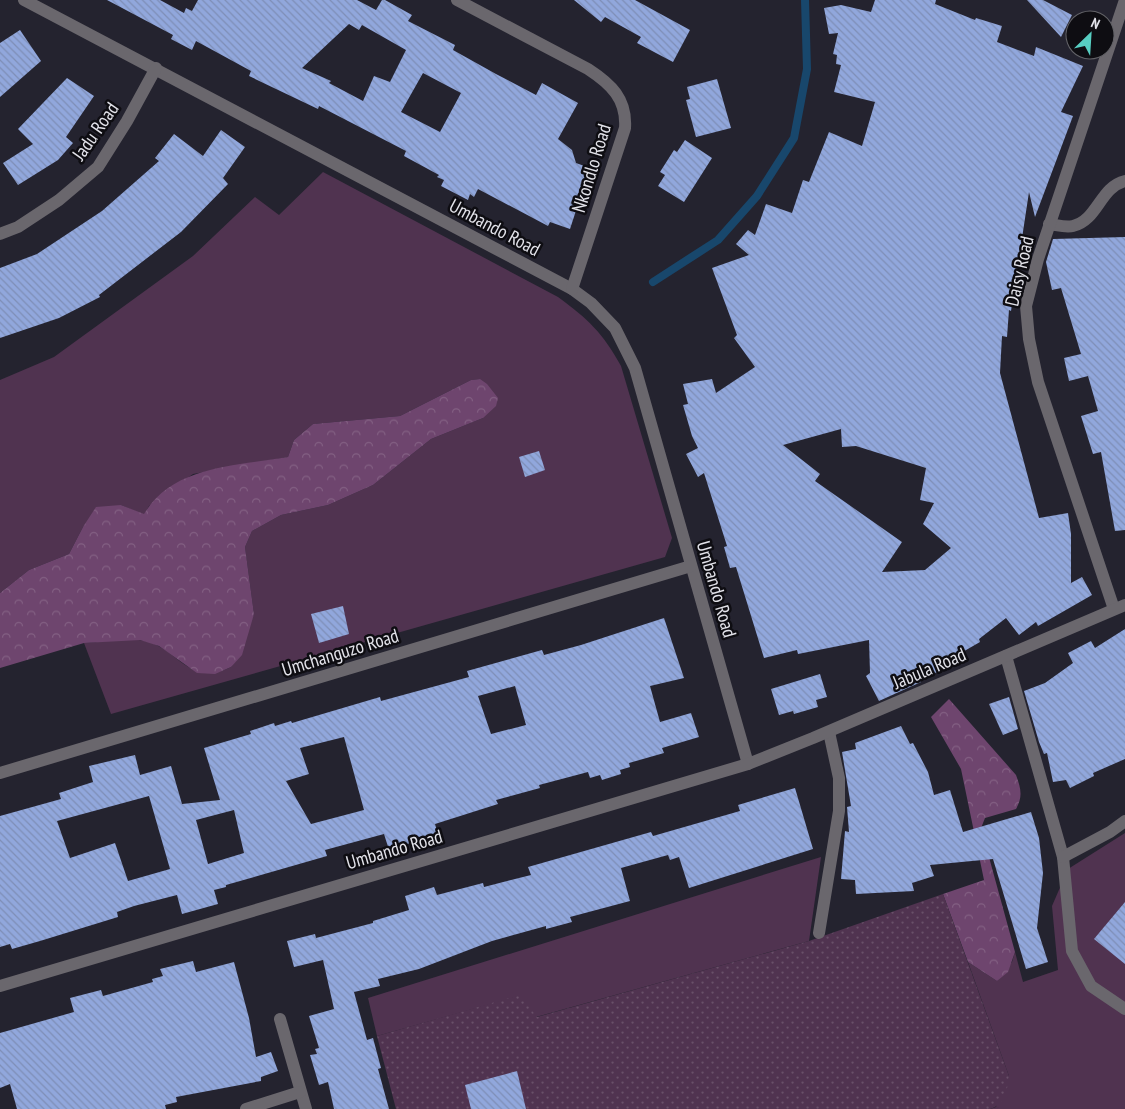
<svg xmlns="http://www.w3.org/2000/svg" width="1125" height="1109" font-family="'PT Sans Narrow',sans-serif">
<style>
.grass{fill:#503350}
.forest{fill:url(#forest-crowns)}
.park{fill:url(#park-dots)}
.lines{fill:none;stroke-linecap:round;stroke-linejoin:round}
.stream{stroke:#18476c;stroke-width:8}
.building{fill:url(#building-back-hatch);fill-rule:evenodd}
.lane{stroke:#6a676d;stroke-width:12}
.street{stroke:#6a676d;stroke-width:12}
.labels{text-anchor:middle;stroke-width:5;stroke-linejoin:round;paint-order:stroke}
.street-label{font-size:19px;fill:#e3e3ea;stroke:#0e0d12}
</style>
<defs>
<pattern id="forest-crowns" width="20" height="18" patternUnits="userSpaceOnUse" patternTransform="scale(1.25)"><rect width="20" height="18" fill="#6e456e"/><path d="M2 6a3 3 0 1 1 6 0M12 15a3 3 0 1 1 6 0" fill="none" stroke="#836083"/></pattern>
<pattern id="park-dots" width="8" height="8" patternUnits="userSpaceOnUse" patternTransform="scale(1.25)"><rect width="8" height="8" fill="#503350"/><path d="M2 2h.1M6 6h.1" fill="none" stroke="#695069" stroke-width="1.8" stroke-linecap="round"/></pattern>
<pattern id="building-back-hatch" width="6" height="6" patternUnits="userSpaceOnUse" patternTransform="scale(1.25)"><rect width="6" height="6" fill="#91a7dc"/><path d="M-1 5l2 2M0 0l6 6M5-1l2 2" fill="none" stroke="#7e8eb6"/></pattern>
</defs>
<rect width="100%" height="100%" fill="#24232f"/>
<g class="grass">
<path d="M 323,172 L 558,297 C 588,319 603,333 621,366 L 672,538 L 665,557 L 111,714 L 84,643 C 102,642 122,638 139,640 C 178,644 186,689 231,667 L 254,614 L 245,547 L 252,531 L 281,515 L 328,505 L 373,485 L 431,439 L 483,418 L 480,379 L 471,380 L 400,416 L 313,424 L 294,440 L 288,457 L 193,474 L 149,506 L 144,515 L 121,505 L 83,527 L 69,554 L 29,570 L 0,593 L 0,380 L 54,357 L 193,256 L 255,197 L 279,215 Z"/>
<path d="M 1125,833 L 1125,1109 L 990,1109 L 996,1107 L 1009,1076 L 968,962 L 997,981 L 1012,962 L 1015,952 L 1023,982 L 1058,970 L 1052,906 L 1068,869 Z"/>
<path d="M 821,857 L 809,941 L 536,1017 L 519,996 L 377,1036 L 368,998 Z"/>
</g>
<g class="forest">
<path d="M 480,379 L 487,384 L 498,398 L 496,406 L 483,418 L 431,439 L 373,485 L 328,505 L 281,515 L 252,531 L 245,547 L 254,614 L 242,655 L 231,667 L 215,674 L 197,673 L 159,646 L 140,640 L 84,643 L 0,668 L 0,593 L 29,570 L 69,554 L 83,527 L 96,507 L 121,505 L 144,514 C 173,465 237,466 288,457 L 294,440 L 313,424 L 400,416 L 471,380 Z"/>
<path d="M 949,699 L 1016,775 C 1021,789 1023,796 1016,809 L 985,818 L 981,828 L 1015,952 L 1008,972 L 997,981 L 968,962 L 943,894 L 984,880 L 961,769 L 931,717 Z"/>
</g>
<path class="park" d="M 943,894 L 1009,1076 C 1007,1090 1006,1104 990,1109 L 396,1109 L 377,1036 L 520,995 L 537,1017 L 809,941 Z"/>
<g class="lines">
<path class="stream" d="M 653,282 L 718,240 L 757,196 L 794,138 L 807,69 L 805,0"/>
</g>
<g class="building">
<path d="M 107,0 L 160,0 L 184,13 L 186,8 L 192,11 L 198,0 L 357,0 L 376,10 L 382,0 L 385,0 L 412,15 L 408,21 L 455,45 L 453,50 L 496,74 L 536,95 L 542,83 L 578,103 L 558,139 L 572,150 L 576,163 L 590,168 L 570,229 L 550,222 L 548,226 L 478,189 L 474,197 L 470,194 L 468,200 L 441,186 L 444,180 L 437,177 L 439,175 L 404,156 L 406,151 L 319,106 L 318,109 L 249,76 L 251,71 L 196,41 L 192,50 L 171,39 L 173,35 ZM 349,24 L 359,30 L 362,25 L 406,50 L 390,82 L 374,76 L 363,101 L 329,83 L 331,81 L 302,68 ZM 423,73 L 461,93 L 440,132 L 401,112 Z"/>
<path d="M 574,0 L 635,0 L 690,30 L 673,62 L 637,43 L 641,37 L 605,17 L 601,22 Z"/>
<path d="M 875,0 L 936,0 L 935,4 L 975,20 L 976,18 L 1002,26 L 997,42 L 1034,56 L 1036,47 L 1083,66 L 1061,112 L 1073,116 L 1035,217 L 1029,192 L 1011,311 L 1009,310 L 1007,337 L 1002,336 L 1000,373 L 1039,518 L 1068,513 L 1071,534 L 1071,583 L 1082,577 L 1092,595 L 1038,626 L 1036,622 L 1019,635 L 1006,618 L 979,639 L 980,642 L 947,661 L 950,667 L 920,679 L 921,682 L 879,701 L 866,676 L 870,673 L 869,640 L 798,654 L 797,650 L 764,658 L 736,567 L 730,568 L 724,547 L 727,546 L 704,473 L 698,477 L 686,454 L 698,448 L 692,436 L 683,405 L 688,404 L 683,384 L 712,379 L 716,393 L 755,367 L 734,338 L 737,335 L 712,268 L 749,255 L 736,244 L 748,230 L 755,235 L 766,204 L 792,213 L 803,180 L 809,182 L 829,132 L 862,146 L 875,102 L 834,92 L 841,65 L 836,64 L 837,55 L 833,54 L 838,33 L 829,34 L 824,8 L 841,5 L 871,12 ZM 841,429 L 842,447 L 856,446 L 926,468 L 920,500 L 934,503 L 923,524 L 951,548 L 925,570 L 882,572 L 902,542 L 815,481 L 820,474 L 783,445 Z"/>
<path d="M 1027,0 L 1043,0 L 1072,15 L 1061,37 Z"/>
<path d="M 20,30 L 41,61 L 0,97 L 0,43 Z"/>
<path d="M 67,78 L 94,96 L 66,137 L 73,143 L 58,160 L 18,185 L 3,163 L 33,144 L 18,129 Z"/>
<path d="M 717,79 L 731,128 L 696,137 L 686,100 L 690,99 L 687,87 Z"/>
<path d="M 221,130 L 245,147 L 223,178 L 228,184 L 181,232 L 99,295 L 100,297 L 59,318 L 0,338 L 0,268 L 37,254 L 102,211 L 159,161 L 155,158 L 174,134 L 203,156 Z"/>
<path d="M 685,140 L 712,158 L 684,202 L 658,186 L 665,175 L 660,172 L 674,150 L 677,152 Z"/>
<path d="M 1125,237 L 1125,530 L 1115,531 L 1101,452 L 1093,454 L 1081,416 L 1098,411 L 1088,376 L 1069,381 L 1064,358 L 1081,354 L 1061,288 L 1052,290 L 1046,262 L 1053,239 Z"/>
<path d="M 539,451 L 545,470 L 525,477 L 519,457 Z"/>
<path d="M 343,606 L 349,634 L 319,643 L 311,614 Z"/>
<path d="M 664,618 L 684,678 L 650,686 L 660,722 L 691,713 L 699,737 L 662,748 L 664,753 L 629,763 L 630,767 L 620,770 L 621,774 L 602,780 L 600,775 L 590,778 L 588,772 L 539,785 L 540,788 L 496,800 L 498,804 L 435,824 L 438,834 L 389,850 L 384,834 L 325,850 L 327,856 L 226,885 L 226,887 L 214,890 L 218,904 L 182,914 L 177,895 L 134,906 L 117,912 L 118,917 L 40,941 L 12,949 L 10,944 L 0,947 L 0,816 L 61,799 L 59,793 L 93,782 L 89,766 L 135,755 L 140,775 L 171,766 L 182,804 L 220,800 L 204,748 L 251,734 L 250,731 L 274,723 L 275,726 L 291,721 L 292,723 L 380,697 L 381,701 L 469,677 L 467,671 L 542,650 L 544,655 L 581,645 ZM 515,686 L 526,725 L 491,734 L 478,696 ZM 344,737 L 364,810 L 311,824 L 286,781 L 309,774 L 300,748 ZM 149,796 L 170,869 L 128,881 L 115,843 L 70,858 L 57,821 ZM 234,810 L 244,853 L 208,864 L 196,820 Z"/>
<path d="M 1125,629 L 1125,759 L 1093,773 L 1094,776 L 1070,788 L 1066,780 L 1053,782 L 1047,753 L 1044,754 L 1039,742 L 1024,691 L 1045,683 L 1073,663 L 1068,653 L 1091,641 L 1095,648 Z"/>
<path d="M 820,674 L 827,697 L 816,700 L 818,707 L 794,714 L 793,711 L 779,715 L 771,689 Z"/>
<path d="M 1009,697 L 1018,729 L 1003,735 L 989,704 Z"/>
<path d="M 901,726 L 910,744 L 913,743 L 928,772 L 934,795 L 950,790 L 963,832 L 1031,812 L 1039,838 L 1043,873 L 1037,928 L 1048,962 L 1026,969 L 993,859 L 930,865 L 934,876 L 912,883 L 914,891 L 856,894 L 855,880 L 841,879 L 845,831 L 849,832 L 847,807 L 851,806 L 842,752 L 856,749 L 855,743 Z"/>
<path d="M 795,788 L 813,849 L 689,888 L 679,857 L 670,860 L 668,855 L 621,868 L 630,901 L 570,917 L 572,922 L 546,929 L 546,926 L 492,941 L 419,969 L 378,979 L 380,986 L 354,992 L 367,1040 L 373,1038 L 381,1068 L 378,1069 L 389,1109 L 334,1109 L 328,1082 L 319,1085 L 310,1055 L 317,1054 L 315,1049 L 319,1048 L 309,1016 L 334,1009 L 323,960 L 294,967 L 287,941 L 315,934 L 316,938 L 373,923 L 373,921 L 409,910 L 405,896 L 434,887 L 437,895 L 483,883 L 484,887 L 531,875 L 528,867 L 651,832 L 653,836 L 740,811 L 738,805 Z"/>
<path d="M 1125,902 L 1125,964 L 1094,939 Z"/>
<path d="M 193,961 L 196,972 L 234,962 L 249,1018 L 256,1057 L 271,1052 L 278,1071 L 261,1077 L 261,1081 L 176,1097 L 177,1102 L 165,1105 L 166,1109 L 17,1109 L 10,1084 L 0,1088 L 0,1033 L 74,1012 L 70,998 L 101,990 L 103,996 L 153,982 L 152,979 L 163,976 L 160,969 Z"/>
<path d="M 517,1071 L 526,1109 L 471,1109 L 465,1085 Z"/>
</g>
<g class="lines">
<path class="lane" d="M 1049,224 C 1057,225 1066,228 1073,226 C 1098,220 1100,187 1125,181"/>
<g class="street">
<path d="M 24,0 L 572,289 L 591,303 L 615,328 L 635,368 L 748,764"/>
<path d="M 457,0 L 588,69 C 611,84 627,99 625,128 L 572,289"/>
<path d="M 0,234 L 18,227 L 59,200 L 98,167 L 127,121 L 156,68"/>
<path d="M 1114,609 L 1038,382 L 1029,339 L 1026,306 L 1038,259 L 1125,0"/>
<path d="M 1006,656 L 1063,857 L 1072,951 L 1091,986 L 1125,1009"/>
<path d="M 0,773 L 691,566"/>
<path d="M 1063,857 L 1110,832 L 1125,821"/>
<path d="M 819,933 L 839,811 L 839,778 L 829,732"/>
<path d="M 0,986 L 748,764 L 813,738 L 1125,605"/>
<path d="M 280,1019 L 306,1109"/>
<path d="M 246,1109 L 300,1092"/>
</g>
</g>
<g class="labels">
<g class="street-label">
<text transform="translate(95 131) rotate(-55)" y="7">Jadu Road</text>
<text transform="translate(591 168) rotate(-73)" y="7">Nkondlo Road</text>
<text transform="translate(495 227) rotate(28)" y="7">Umbando Road</text>
<text transform="translate(1019 271) rotate(-77)" y="7">Daisy Road</text>
<text transform="translate(717 589) rotate(74)" y="7">Umbando Road</text>
<text transform="translate(340 652) rotate(-17)" y="7">Umchanguzo Road</text>
<text transform="translate(929 668) rotate(-23)" y="7">Jabula Road</text>
<text transform="translate(394 849) rotate(-16)" y="7">Umbando Road</text>
</g>
</g>
<g transform="translate(1090 35) rotate(25)"><circle r="24" fill="#0e0d12" stroke="#636368"/>
<path d="M0-4L9 19L0 12L-9 19Z" fill="#57cec2"/>
<text y="-8" font-size="14" font-weight="bold" text-anchor="middle" fill="#e3e3ea">N</text>
</g>
</svg>
